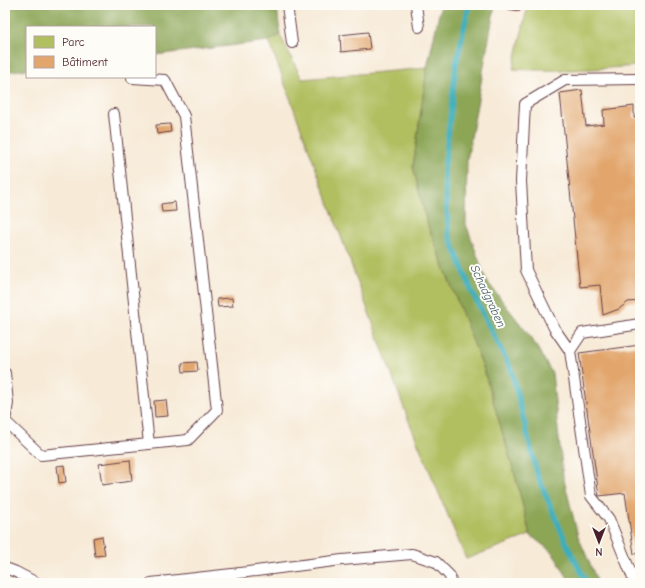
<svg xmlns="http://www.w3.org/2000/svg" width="645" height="588" font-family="'Comic Neue',sans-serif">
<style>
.green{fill:#b1bf61;stroke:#7e6f46}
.forest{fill:#8ca657;stroke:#6b6241}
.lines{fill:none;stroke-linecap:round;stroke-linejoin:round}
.stream{stroke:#3dadb9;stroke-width:5.5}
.building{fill:#e2a56c}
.service-casing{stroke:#643d45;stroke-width:12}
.service{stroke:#fff;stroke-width:10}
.labels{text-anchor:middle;stroke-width:4;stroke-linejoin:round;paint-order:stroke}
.water-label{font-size:12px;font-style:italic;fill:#445f6b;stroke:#fdfcf7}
</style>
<rect width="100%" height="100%" fill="#fdfcf7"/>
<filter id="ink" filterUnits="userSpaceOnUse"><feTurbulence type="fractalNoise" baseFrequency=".025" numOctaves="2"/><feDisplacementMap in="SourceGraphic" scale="8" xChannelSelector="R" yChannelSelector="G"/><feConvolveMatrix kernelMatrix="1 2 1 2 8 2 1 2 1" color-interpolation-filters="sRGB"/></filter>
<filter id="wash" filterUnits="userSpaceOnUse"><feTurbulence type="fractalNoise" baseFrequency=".012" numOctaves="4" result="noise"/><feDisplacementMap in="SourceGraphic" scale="16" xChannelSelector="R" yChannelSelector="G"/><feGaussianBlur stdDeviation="0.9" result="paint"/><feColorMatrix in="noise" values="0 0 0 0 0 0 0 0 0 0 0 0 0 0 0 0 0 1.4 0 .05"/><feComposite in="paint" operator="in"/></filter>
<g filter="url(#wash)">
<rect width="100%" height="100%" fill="#f7ead7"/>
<g class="green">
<path d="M 528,5 L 640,5 L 640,64 L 637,66 C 596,69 554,72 513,69 Z"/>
<path d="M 280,35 L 302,79 L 427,68 L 413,167 L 427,223 L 483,367 L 517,482 L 530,535 L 466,559 L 408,419 L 269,41 Z"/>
</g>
<g class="forest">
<path d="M 5,5 L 277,5 L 280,35 L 269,41 L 155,55 L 155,27 L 27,27 L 27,69 L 5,72 Z"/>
<path d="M 441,5 L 495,5 L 467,160 L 466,224 L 486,280 L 532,339 L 552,373 L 563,476 L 578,536 L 598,583 L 571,583 L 552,552 L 530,535 L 517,482 L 483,367 L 427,223 L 413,167 L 427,68 Z"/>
</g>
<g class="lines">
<path class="stream" d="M 469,5 L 456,65 L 444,171 L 449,235 L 472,292 L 511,369 L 538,477 L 568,547 L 587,583"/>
</g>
<g id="blocks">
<g class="building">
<path d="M 508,5 L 522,5 L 520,11 L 507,9 Z"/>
<path d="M 368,32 L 370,49 L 341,52 L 340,35 Z"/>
<path d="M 582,90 L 586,126 L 604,124 L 603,110 L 634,106 L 634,118 L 640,118 L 640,301 L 628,302 L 619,309 L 603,315 L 600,285 L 580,287 L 560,93 Z"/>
<path d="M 170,124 L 171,132 L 157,134 L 156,125 Z"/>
<path d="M 175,202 L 176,211 L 162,212 L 161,204 Z"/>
<path d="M 232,298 L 233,306 L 218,307 L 217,299 Z"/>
<path d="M 640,345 L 640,553 L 634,554 L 625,493 L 599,496 L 579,353 Z"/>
<path d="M 197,362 L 198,371 L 183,372 L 182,363 Z"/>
<path d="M 166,400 L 168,416 L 155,417 L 154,401 Z"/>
<path d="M 130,460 L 132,481 L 102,485 L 99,464 Z"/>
<path d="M 64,465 L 66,482 L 59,483 L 57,466 Z"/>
<path d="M 102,536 L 105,555 L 95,556 L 93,538 Z"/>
</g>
</g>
</g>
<g filter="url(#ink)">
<use href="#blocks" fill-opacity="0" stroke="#643d45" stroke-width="1"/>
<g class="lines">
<defs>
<g id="service">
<path d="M 287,5 L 292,43"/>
<path d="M 416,5 L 419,27"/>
<path d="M 114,114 L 149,444"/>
<path d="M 570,351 L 554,328 L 526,270 L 521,181 L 525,104 L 565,80 L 640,79"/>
<path d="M 5,373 L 8,403 L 5,421"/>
<path d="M 5,421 L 41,455 L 188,440 L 217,410 L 184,116 L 165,80 L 132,78"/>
<path d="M 5,568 L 16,572 L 37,583"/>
<path d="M 151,583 L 232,574 L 342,560 L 412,554 L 436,562 L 450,576 L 451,583"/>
<path d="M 637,583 L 633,578 L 609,519 L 591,496 L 570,351 L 582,333 L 640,324"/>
</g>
</defs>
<use href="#service" class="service-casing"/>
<use href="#service" class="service"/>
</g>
</g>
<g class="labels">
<g class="water-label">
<text transform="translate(488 296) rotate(65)" y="4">Schadgraben</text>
</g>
</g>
<rect width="645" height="588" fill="none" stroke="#fdfcf7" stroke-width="20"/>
<rect x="26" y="26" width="130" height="52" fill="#fdfcf7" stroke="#b5a4a5"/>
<rect x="34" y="36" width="20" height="12" fill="#b1bf61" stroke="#b5a4a5"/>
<text x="62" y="46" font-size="12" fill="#4a1f2b">Parc</text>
<rect x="34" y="56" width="20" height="12" fill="#e2a56c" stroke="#b5a4a5"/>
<text x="62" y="66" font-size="12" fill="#4a1f2b">Bâtiment</text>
<g transform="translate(599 542) rotate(180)" stroke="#fdfcf7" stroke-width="3" paint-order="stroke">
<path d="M0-3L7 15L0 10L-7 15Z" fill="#4a1f2b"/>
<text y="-6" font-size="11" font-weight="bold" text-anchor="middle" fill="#4a1f2b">N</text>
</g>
</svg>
